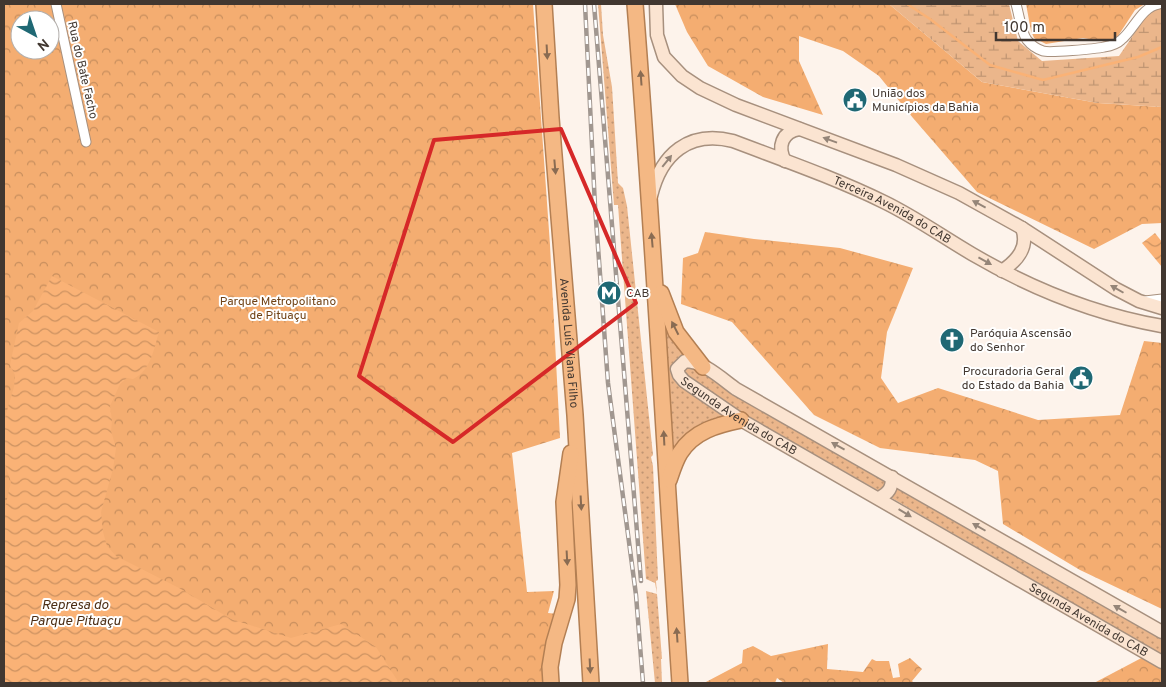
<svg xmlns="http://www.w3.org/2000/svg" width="1166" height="687" font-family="Overpass,sans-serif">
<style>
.grass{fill:url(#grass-dots)}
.forest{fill:url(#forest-crowns);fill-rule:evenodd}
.wetland{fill:url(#wetland-marsh)}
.water{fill:url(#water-waves)}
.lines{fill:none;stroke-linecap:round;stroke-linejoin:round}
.stream{stroke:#fab276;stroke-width:2.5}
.minor-casing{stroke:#a7907e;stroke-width:11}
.secondary-casing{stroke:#a7907e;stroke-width:15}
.trunk-casing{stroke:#b37f53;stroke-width:18}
.minor{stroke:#fff;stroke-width:9}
.secondary{stroke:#fbe4d1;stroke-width:12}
.trunk{stroke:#f4b884;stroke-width:15}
.rail-casing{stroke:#a19790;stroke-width:4.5}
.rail{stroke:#fff;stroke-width:2.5;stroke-dasharray:8;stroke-linecap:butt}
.oneway{fill:#896b52}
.oneway2{fill:#958578}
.marked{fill:none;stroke:#d62828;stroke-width:4;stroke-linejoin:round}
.labels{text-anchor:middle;stroke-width:4;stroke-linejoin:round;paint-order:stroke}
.street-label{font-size:12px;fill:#413730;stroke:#fff}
.poi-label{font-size:12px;fill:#413730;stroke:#fff;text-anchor:start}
.park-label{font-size:12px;fill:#714316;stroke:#fff}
.water-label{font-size:14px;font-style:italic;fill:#4d2f16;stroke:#fff}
</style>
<defs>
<pattern id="grass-dots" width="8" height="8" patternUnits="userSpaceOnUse" patternTransform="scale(1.25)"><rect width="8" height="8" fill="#ebb68b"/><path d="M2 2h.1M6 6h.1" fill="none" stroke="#c09572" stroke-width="1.8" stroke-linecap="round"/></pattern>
<pattern id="forest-crowns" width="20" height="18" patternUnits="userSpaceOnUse" patternTransform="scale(1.25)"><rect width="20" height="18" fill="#f4ad71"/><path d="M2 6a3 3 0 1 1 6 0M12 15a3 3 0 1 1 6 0" fill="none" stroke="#c78e5d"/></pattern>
<pattern id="wetland-marsh" width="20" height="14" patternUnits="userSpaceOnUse" patternTransform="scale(1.25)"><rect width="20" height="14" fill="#ebb68b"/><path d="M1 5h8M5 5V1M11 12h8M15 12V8" fill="none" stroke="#c09572"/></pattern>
<pattern id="water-waves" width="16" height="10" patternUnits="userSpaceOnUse" patternTransform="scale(1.25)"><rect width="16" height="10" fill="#fab276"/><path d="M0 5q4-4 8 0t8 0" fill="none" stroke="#cc9261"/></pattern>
</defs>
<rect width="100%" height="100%" fill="#fdf3eb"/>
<g class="grass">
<path d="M 598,4 L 601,4 L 603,35 L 612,87 L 618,183 L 623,188 L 627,206 L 653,455 L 651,457 L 653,466 L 658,580 L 656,581 L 662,659 L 661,659 L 662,683 L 655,683 L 646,591 L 657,594 L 655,583 L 646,579 L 618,205 L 614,205 Z"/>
<path d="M 664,319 L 688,356 L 673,375 L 676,383 L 724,416 C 702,419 685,431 674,450 Z"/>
<path d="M 691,363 L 726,389 L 769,416 L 885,480 L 886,482 L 882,491 L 879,491 L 733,408 L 685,375 L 682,367 Z"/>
<path d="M 896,488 L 1162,640 L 1162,655 L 890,497 L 895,493 Z"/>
</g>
<g class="forest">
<path d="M 4,4 L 533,4 L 550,245 L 560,438 L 512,453 L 527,592 L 554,591 L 548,613 L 558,614 L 545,683 L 4,683 ZM 20,20 L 50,20 L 50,50 L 20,50 Z"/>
<path d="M 675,4 L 889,4 L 982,82 L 1098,103 L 1162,107 L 1162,223 L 1142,224 L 1094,249 L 977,192 L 913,118 L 879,76 L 843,51 L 799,36 L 799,61 L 823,115 L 763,97 L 708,66 L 687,32 Z"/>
<path d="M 1026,4 L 1145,4 L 1135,10 L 1118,36 L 1107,42 L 1083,38 L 1046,44 L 1034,38 L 1031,31 Z"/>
<path d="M 705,232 L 754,239 L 840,248 L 913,268 L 887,332 L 881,378 L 898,403 L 938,388 L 1038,420 L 1120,415 L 1144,341 L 1162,343 L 1162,609 L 1080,570 L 1003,524 L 998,471 L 975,460 L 880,448 L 814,415 L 732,322 L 681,304 L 683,258 L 698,253 Z"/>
<path d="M 828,644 L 827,669 L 863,672 L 872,659 L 876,661 L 889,661 L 893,678 L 900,677 L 898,664 L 910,658 L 922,669 L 912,681 L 914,683 L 784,683 L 777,678 L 775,683 L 704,683 L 742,663 L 743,650 L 753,646 L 771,656 Z"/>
<path d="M 1149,654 L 1162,662 L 1162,683 L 1094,683 Z"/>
</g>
<path class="wetland" d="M 889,4 L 1009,4 L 1018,41 L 1042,61 L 1119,56 L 1153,6 L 1162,6 L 1162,107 L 1098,103 L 982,82 Z"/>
<g class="water">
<path d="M 1155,233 L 1162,242 L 1162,267 L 1142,243 Z"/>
<path d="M 52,276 L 159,332 C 154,348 151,371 133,379 L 127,378 L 120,384 L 110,406 L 112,421 L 111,431 L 116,448 L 113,469 L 101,512 L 103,532 L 107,546 L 116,556 L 179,588 L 231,619 L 291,638 L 341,624 L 376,647 L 399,683 L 4,683 L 4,512 L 11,482 L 4,461 L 4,421 L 14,387 L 15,375 L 10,365 L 19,323 L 33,311 Z"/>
</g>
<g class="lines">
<path class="stream" d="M 907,4 L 930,19 L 990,65 L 1043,80 L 1138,57 L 1162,47"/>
<defs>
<g id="minor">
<path d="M 56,4 L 86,142"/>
<path d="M 1016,4 C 1019,14 1021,32 1027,40 C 1031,45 1037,49 1043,51 C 1049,53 1095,49 1104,47 C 1110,46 1117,44 1121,40 C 1134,30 1141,7 1159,4"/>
<path d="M 1145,301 L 1162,299"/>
</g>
<g id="secondary">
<path d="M 656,4 L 657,35 L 664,57 L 682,76 L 700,88 L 736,105 L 896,165 L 959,193 L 1022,228 L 1116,289 L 1139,301 L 1162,308"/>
<path d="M 785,161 C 777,147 782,132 799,129"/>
<path id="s1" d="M 651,196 C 661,154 689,130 733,141 C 783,160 835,178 884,202 C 915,217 943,237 972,254 C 1032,289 1094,314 1162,326"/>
<path d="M 1002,271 C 1018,260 1029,247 1022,228"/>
<path d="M 879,498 C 889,493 892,488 892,477"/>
<path id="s2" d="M 1162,632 L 736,389 C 722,379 703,361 685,361 L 677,369 L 679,375 L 684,381 L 741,420 L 1162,662"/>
</g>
<g id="trunk">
<path id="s3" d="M 544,4 L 551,118 L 575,415 L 591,683"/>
<path d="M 635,4 C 653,230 665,457 680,683"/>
<path d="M 661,293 L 676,332 L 703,367"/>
<path d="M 669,480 C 672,471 675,461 680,453 C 694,431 717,425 741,420"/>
<path d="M 551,683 L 550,667 L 554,643 L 567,599 L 568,585 L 564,502 L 571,453"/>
</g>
</defs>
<use href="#minor" class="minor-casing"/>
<use href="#secondary" class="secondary-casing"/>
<use href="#trunk" class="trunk-casing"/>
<use href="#minor" class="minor"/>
<use href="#secondary" class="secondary"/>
<use href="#trunk" class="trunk"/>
<defs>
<g id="rail">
<path d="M 585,4 L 595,206 L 608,383 L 636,595 L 643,683"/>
<path d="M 594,4 L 641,581"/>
</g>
</defs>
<use href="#rail" class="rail-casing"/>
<use href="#rail" class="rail"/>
</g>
<defs><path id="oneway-solid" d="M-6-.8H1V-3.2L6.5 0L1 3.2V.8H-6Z" transform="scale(1.25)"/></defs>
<g class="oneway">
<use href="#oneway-solid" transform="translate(547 52) rotate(87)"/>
<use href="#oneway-solid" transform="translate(641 78) rotate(-94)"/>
<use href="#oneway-solid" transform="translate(555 167) rotate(85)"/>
<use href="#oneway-solid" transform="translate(652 240) rotate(-95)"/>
<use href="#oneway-solid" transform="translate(675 328) rotate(-117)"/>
<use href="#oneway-solid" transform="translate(664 438) rotate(-93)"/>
<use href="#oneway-solid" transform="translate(581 503) rotate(87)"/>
<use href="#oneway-solid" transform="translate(567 558) rotate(87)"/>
<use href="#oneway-solid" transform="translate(677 635) rotate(-94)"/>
<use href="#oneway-solid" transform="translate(590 666) rotate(87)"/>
</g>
<g class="oneway2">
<use href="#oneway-solid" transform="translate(830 140) rotate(-160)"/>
<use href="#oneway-solid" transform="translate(667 161) rotate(-51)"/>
<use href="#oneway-solid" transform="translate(979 204) rotate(-152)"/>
<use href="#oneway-solid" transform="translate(985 261) rotate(29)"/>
<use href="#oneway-solid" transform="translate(1117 289) rotate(-150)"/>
<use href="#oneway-solid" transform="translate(838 446) rotate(-151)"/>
<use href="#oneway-solid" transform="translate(905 513) rotate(31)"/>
<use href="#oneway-solid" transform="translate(979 527) rotate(-150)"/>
<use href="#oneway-solid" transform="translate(1120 609) rotate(-150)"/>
</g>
<path class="marked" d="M 561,129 L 636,303 L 453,442 L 359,376 L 434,140 Z"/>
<defs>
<symbol id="civic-disc" viewBox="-11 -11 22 22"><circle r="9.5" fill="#1f6874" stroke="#fff"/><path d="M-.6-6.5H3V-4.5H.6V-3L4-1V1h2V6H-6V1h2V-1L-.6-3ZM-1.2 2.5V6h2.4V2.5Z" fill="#fff"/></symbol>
<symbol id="metro-disc" viewBox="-11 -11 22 22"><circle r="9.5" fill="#1f6874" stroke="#fff"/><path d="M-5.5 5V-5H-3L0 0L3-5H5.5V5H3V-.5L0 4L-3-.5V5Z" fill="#fff"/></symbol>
<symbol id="church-disc" viewBox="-11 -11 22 22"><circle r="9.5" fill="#1f6874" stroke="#fff"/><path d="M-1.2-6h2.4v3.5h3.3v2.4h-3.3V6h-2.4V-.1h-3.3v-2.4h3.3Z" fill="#fff"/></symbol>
</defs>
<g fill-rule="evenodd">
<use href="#civic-disc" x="841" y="86" width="28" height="28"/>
<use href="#metro-disc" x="595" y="279" width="28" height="28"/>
<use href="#church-disc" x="938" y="326" width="28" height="28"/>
<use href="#civic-disc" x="1067" y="364" width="28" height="28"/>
</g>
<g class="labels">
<g class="street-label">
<text transform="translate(83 70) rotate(77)" y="4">Rua do Bate Facho</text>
<text dy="4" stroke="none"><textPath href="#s1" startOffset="286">Terceira Avenida do CAB</textPath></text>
<text dy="4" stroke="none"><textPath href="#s3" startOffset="340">Avenida Luís Viana Filho</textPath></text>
<text dy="4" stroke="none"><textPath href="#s2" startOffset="640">Segunda Avenida do CAB</textPath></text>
<text dy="4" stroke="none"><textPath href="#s2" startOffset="1045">Segunda Avenida do CAB</textPath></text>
</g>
<g class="poi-label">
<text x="872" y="97">União dos<tspan x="872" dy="14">Municípios da Bahia</tspan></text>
<text x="626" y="297">CAB</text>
<text x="970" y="337">Paróquia Ascensão<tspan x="970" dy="14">do Senhor</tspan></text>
<text x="1064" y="375" text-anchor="end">Procuradoria Geral<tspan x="1064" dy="14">do Estado da Bahia</tspan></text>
</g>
<g class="park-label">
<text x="278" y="305">Parque Metropolitano<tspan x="278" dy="14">de Pituaçu</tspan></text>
</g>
<g class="water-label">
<text x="75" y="609">Represa do<tspan x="75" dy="16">Parque Pituaçu</tspan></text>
</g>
</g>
<rect width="1166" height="687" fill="none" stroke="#413730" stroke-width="10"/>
<g transform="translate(35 35) rotate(140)"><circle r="24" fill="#ffffff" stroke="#b3afac"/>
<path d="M0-4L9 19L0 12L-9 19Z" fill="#1f6874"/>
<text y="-8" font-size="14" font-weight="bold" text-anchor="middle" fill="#413730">N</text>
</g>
<path d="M996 32v8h119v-8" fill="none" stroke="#413730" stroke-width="2.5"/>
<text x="1004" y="32" font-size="15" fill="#413730" stroke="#ffffff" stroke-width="4" paint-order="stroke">100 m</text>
</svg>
